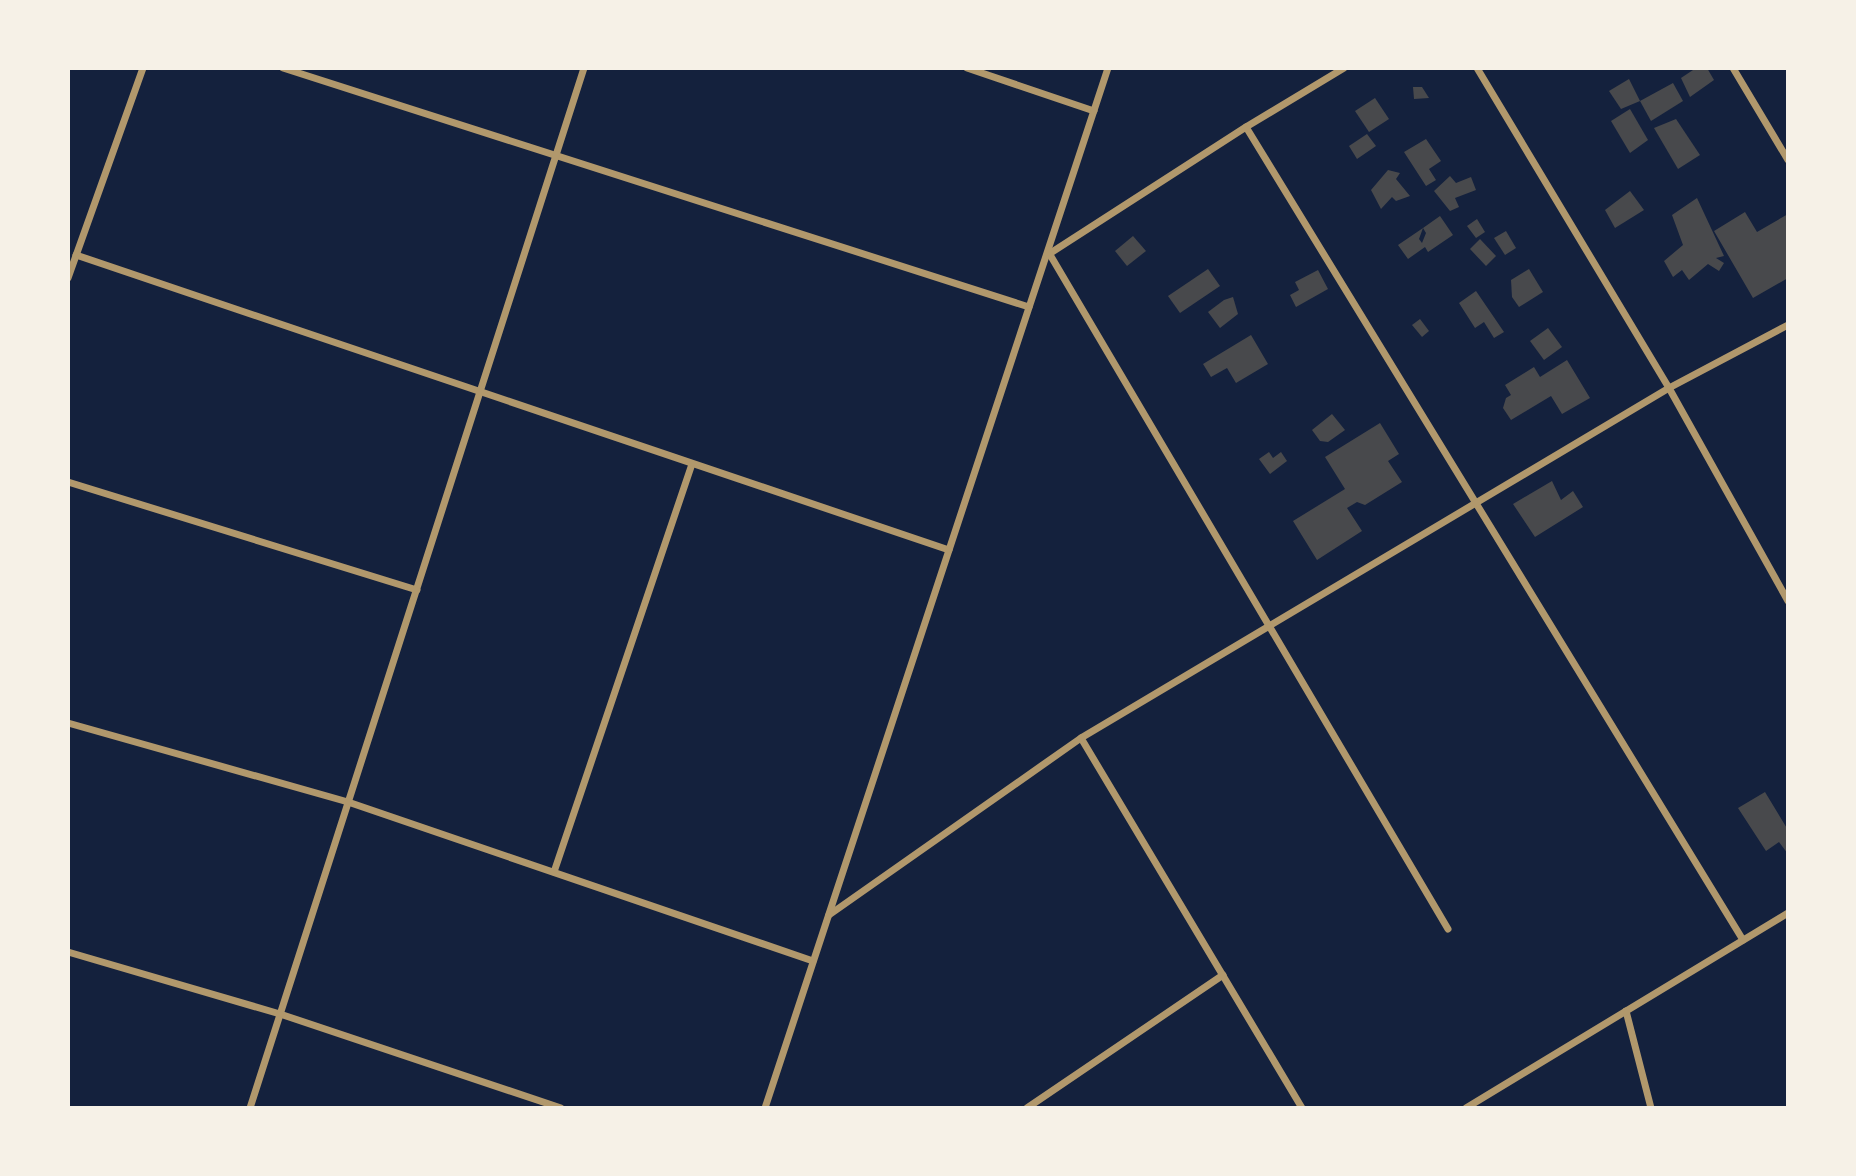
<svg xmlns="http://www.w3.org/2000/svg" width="1856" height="1176" font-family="'PT Serif',serif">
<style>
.building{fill:#48494c}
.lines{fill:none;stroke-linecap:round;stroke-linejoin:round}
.minor{stroke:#b1986c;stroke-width:7}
</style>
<rect width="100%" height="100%" fill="#14213d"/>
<g class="building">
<path d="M 1696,68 L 1707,68 L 1714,80 L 1690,97 L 1681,78 Z"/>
<path d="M 1629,79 L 1640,101 L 1621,109 L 1609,91 Z"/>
<path d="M 1673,83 L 1683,101 L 1651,121 L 1640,101 Z"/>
<path d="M 1413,87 L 1422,87 L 1429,98 L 1414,99 Z"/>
<path d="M 1375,98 L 1389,119 L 1369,132 L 1355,111 Z"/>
<path d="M 1630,109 L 1648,140 L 1630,153 L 1611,121 Z"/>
<path d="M 1676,119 L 1700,155 L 1678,169 L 1654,128 Z"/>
<path d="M 1367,134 L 1376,146 L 1357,159 L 1349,146 Z"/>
<path d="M 1426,139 L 1441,161 L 1429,169 L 1436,180 L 1426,186 L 1404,152 Z"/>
<path d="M 1388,170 L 1400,173 L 1396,179 L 1410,196 L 1396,201 L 1392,197 L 1381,209 L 1371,190 Z"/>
<path d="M 1450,176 L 1456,183 L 1471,177 L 1476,190 L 1455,198 L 1459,207 L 1450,211 L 1434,191 Z"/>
<path d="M 1630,191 L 1644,210 L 1615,228 L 1605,210 Z"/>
<path d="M 1697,198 L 1724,256 L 1716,258 L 1724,263 L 1719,271 L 1708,264 L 1689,280 L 1682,270 L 1673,277 L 1664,261 L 1683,245 L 1672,215 Z"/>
<path d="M 1745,212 L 1757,232 L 1788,214 L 1788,278 L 1753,298 L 1714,231 Z"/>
<path d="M 1440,216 L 1453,235 L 1428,252 L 1425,247 L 1408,259 L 1398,245 L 1423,228 L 1419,239 L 1422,243 L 1426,233 L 1423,228 Z"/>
<path d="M 1477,219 L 1485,232 L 1476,238 L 1467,226 Z"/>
<path d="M 1506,231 L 1516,248 L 1505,255 L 1494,238 Z"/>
<path d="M 1133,236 L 1146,251 L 1127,266 L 1115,251 Z"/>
<path d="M 1480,239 L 1496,256 L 1486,266 L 1470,249 Z"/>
<path d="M 1208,269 L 1220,286 L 1180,313 L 1168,296 Z"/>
<path d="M 1529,269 L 1543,292 L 1519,307 L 1512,297 L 1511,280 Z"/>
<path d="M 1318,270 L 1328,289 L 1296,307 L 1290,295 L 1299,290 L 1295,282 Z"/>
<path d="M 1476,291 L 1504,332 L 1494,338 L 1484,322 L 1475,328 L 1459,303 Z"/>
<path d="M 1233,297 L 1238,314 L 1220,328 L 1208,312 L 1224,300 Z"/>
<path d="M 1420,319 L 1429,331 L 1422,337 L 1412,325 Z"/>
<path d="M 1548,328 L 1562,347 L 1544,360 L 1530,341 Z"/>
<path d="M 1251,335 L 1268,364 L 1236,383 L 1227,368 L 1211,377 L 1203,364 Z"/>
<path d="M 1567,360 L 1590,398 L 1562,414 L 1551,396 L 1511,420 L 1503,408 L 1506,398 L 1511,395 L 1505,385 L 1534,367 L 1540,377 Z"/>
<path d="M 1332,414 L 1345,430 L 1328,442 L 1320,441 L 1312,430 Z"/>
<path d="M 1380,423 L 1399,454 L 1388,461 L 1402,482 L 1365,505 L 1357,502 L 1347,508 L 1362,531 L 1317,560 L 1293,521 L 1345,489 L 1325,457 Z"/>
<path d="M 1269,452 L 1273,458 L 1281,452 L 1287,461 L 1270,474 L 1259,459 Z"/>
<path d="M 1552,481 L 1561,500 L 1573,491 L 1583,507 L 1535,537 L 1513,504 Z"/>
<path d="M 1765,792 L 1788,830 L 1788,854 L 1779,842 L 1766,851 L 1738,808 Z"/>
</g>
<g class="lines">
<g class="minor">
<path d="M 283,68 L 1029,307"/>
<path d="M 967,68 L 1094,111"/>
<path d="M 1477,68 L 1669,388 L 1788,601"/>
<path d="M 1733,68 L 1788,160"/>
<path d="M 1246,127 L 1743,940"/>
<path d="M 1049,253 L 1448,929"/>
<path d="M 1049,254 L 1246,127 L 1344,68"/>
<path d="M 76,255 L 949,550"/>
<path d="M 68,278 L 143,68"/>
<path d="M 68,482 L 417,590"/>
<path d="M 68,723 L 348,802 L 813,961"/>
<path d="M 1081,738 L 1302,1108"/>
<path d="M 554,872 L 692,464"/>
<path d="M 829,915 L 1081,738 L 1669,388 L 1788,325"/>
<path d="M 68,952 L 280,1014 L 561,1108"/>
<path d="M 1626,1011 L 1651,1108"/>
<path d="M 250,1108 L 584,68"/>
<path d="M 765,1108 L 1108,68"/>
<path d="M 1027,1108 L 1223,975"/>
<path d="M 1466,1108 L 1788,913"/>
</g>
</g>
<rect width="1856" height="1176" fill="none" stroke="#f6f1e7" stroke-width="140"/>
</svg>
